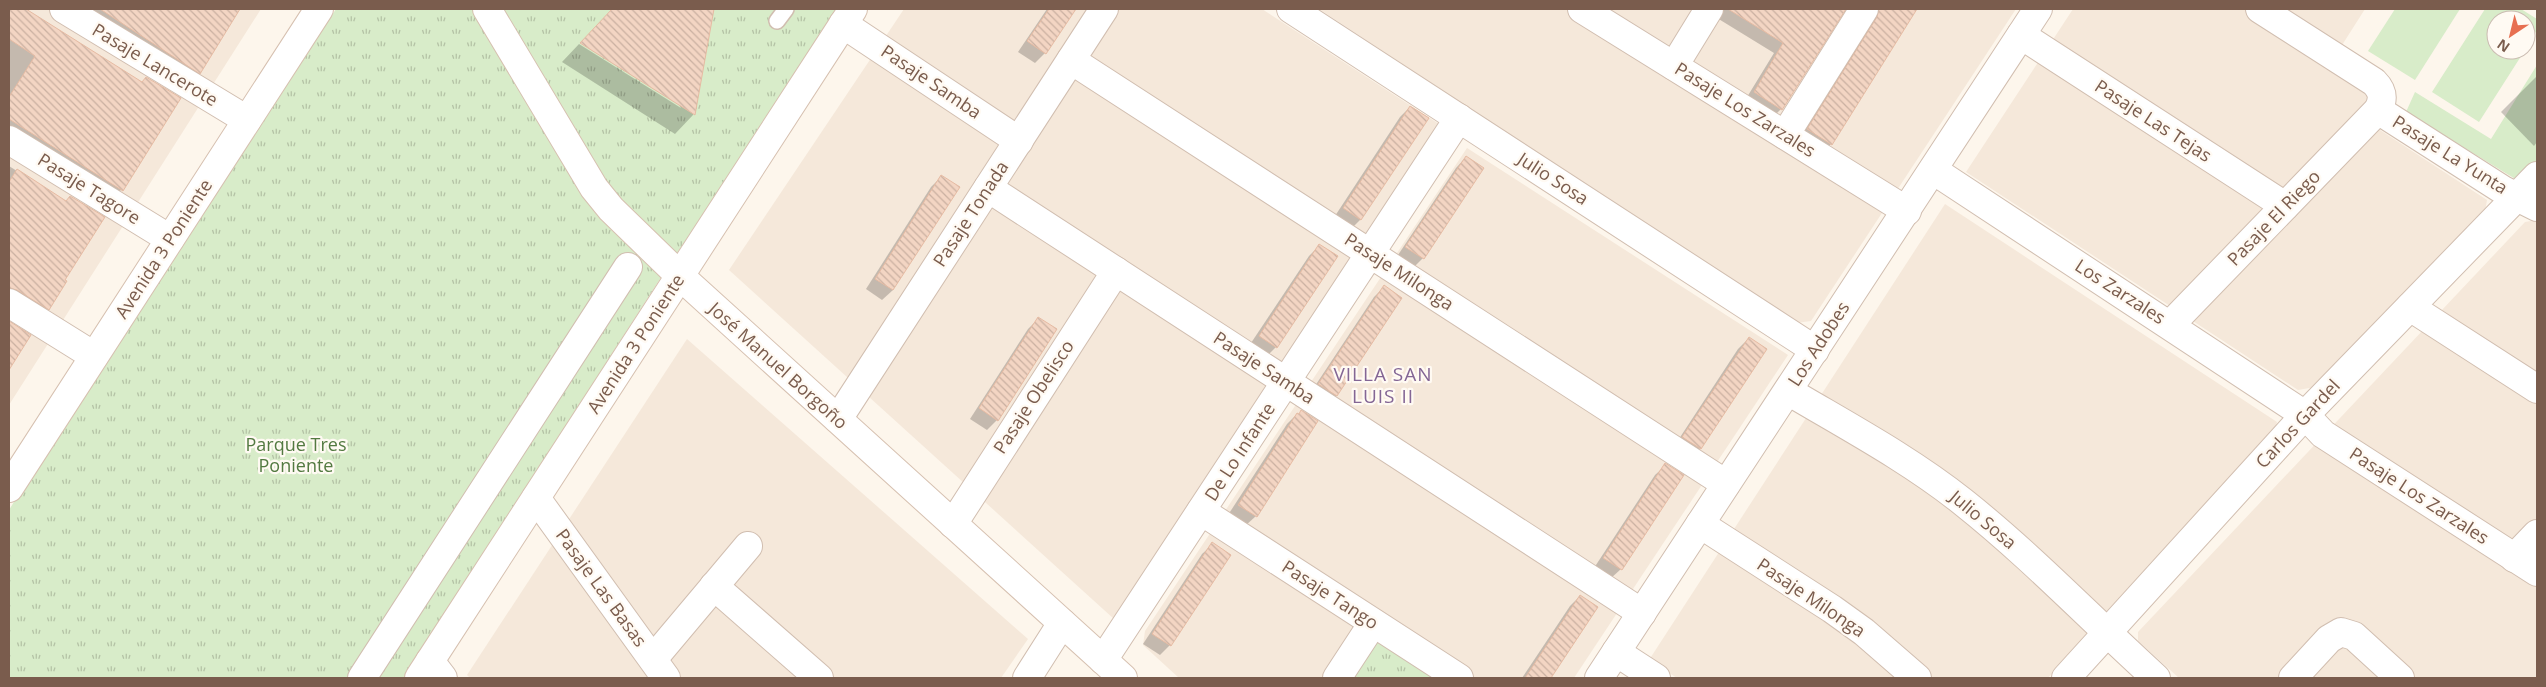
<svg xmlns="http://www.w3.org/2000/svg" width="2546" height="687" font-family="'Open Sans',sans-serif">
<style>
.residential{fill:#f5e8da}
.grass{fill:#d8ecc9}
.park{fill:url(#park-tufts)}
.shadow{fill:#0003}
.building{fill:url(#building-back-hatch);stroke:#e6bba3}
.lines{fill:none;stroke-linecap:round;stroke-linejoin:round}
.lane-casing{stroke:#d1beb0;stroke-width:18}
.street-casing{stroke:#d1beb0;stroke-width:30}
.secondary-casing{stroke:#d6c0b0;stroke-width:30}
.lane{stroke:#fff;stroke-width:15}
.street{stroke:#fff;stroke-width:28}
.secondary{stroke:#fff;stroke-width:28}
.labels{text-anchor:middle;stroke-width:4.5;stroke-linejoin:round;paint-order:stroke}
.street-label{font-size:18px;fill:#7a5c4d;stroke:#fffaf3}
.park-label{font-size:18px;fill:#537a41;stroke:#fffaf3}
.neighbourhood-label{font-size:19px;letter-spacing:1px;fill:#846695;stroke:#fffaf3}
</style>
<defs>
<pattern id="park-tufts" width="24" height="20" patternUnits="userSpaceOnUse" patternTransform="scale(1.25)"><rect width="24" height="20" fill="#d8ecc9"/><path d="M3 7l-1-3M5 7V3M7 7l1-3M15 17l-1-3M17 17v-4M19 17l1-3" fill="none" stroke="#b4c2a5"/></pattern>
<pattern id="building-back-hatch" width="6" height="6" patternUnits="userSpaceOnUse" patternTransform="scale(1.25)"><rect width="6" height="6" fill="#f3d5c3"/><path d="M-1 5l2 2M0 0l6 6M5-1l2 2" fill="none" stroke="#cab0a1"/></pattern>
</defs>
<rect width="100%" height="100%" fill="#fdf6ec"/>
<g class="residential">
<path d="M 9,9 L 261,9 L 9,405 Z"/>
<path d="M 904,9 L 1262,9 L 1439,124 L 1114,619 L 729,270 Z"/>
<path d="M 1319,9 L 2016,9 L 1811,321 L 1796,323 Z"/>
<path d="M 2073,9 L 2365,9 L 2330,64 L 2371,94 L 2370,103 L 2357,115 L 2487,200 L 2485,211 L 2315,387 L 2298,390 L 1966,172 Z"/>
<path d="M 1467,148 L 1788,355 L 1574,678 L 1179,678 L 1143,645 L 1145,631 Z"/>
<path d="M 1945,204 L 2277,422 L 2275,431 L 2048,678 L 1677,678 L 1649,660 Z"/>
<path d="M 2537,220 L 2537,678 L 2179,678 L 2138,641 L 2138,632 L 2525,222 Z"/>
<path d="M 687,339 L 1028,639 L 1001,678 L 470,678 L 467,675 Z"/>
</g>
<g class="grass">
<path d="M 2395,9 L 2460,9 L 2415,80 L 2368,51 Z"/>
<path d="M 2485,9 L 2521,9 L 2537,19 L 2537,30 L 2526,48 L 2526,20 L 2496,20 L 2496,50 L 2525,50 L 2479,122 L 2432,92 Z"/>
<path d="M 2537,65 L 2537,160 L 2517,180 L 2406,112 L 2415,92 L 2491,139 Z"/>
</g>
<g class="park">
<path d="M 336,9 L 839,9 L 660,279 L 404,678 L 9,678 L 9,510 L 55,435 Z"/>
<path d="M 1372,636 L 1436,678 L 1346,678 Z"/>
</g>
<g class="shadow">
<path d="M 9,9 L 23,9 L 142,83 L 179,99 L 121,190 L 110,200 L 9,135 Z"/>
<path d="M 74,9 L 239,9 L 200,73 L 189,83 Z"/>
<path d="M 614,9 L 713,9 L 693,115 L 675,134 L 562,62 L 579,44 L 681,108 L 611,12 Z"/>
<path d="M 1047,9 L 1074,9 L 1045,53 L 1035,63 L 1018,52 Z"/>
<path d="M 1723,9 L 1844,9 L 1781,109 L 1771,119 L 1744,102 L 1774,53 L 1717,18 Z"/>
<path d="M 1865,9 L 1916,9 L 1831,144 L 1821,154 L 1798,140 Z"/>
<path d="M 2537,76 L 2537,142 L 2534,146 L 2501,112 Z"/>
<path d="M 1410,107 L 1427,118 L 1360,220 L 1350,230 L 1333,219 L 1400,117 Z"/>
<path d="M 1466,157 L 1423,258 L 1413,268 L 1396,258 L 1456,168 Z"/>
<path d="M 9,166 L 66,202 L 63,280 L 48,309 L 38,319 L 9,303 Z"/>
<path d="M 941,177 L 893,290 L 882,300 L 866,289 L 931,187 Z"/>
<path d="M 1319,246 L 1276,347 L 1266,357 L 1249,346 L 1309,256 Z"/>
<path d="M 1384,287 L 1336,396 L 1326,406 L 1309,395 L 1374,297 Z"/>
<path d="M 1039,318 L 997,420 L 987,430 L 970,419 L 1028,329 Z"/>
<path d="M 1749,338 L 1765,349 L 1700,448 L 1690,459 L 1673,448 L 1738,349 Z"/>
<path d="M 1297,414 L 1256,516 L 1245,526 L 1228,515 L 1287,424 Z"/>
<path d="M 1666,465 L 1682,476 L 1621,569 L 1610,579 L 1594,568 L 1655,475 Z"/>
<path d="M 1213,544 L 1170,645 L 1160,655 L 1143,644 L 1202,554 Z"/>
<path d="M 1580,596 L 1597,607 L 1550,678 L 1522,678 L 1570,606 Z"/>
</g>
<g class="building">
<path d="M 9,9 L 26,9 L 142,82 L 146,77 L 181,98 L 123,191 L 9,119 L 9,97 L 35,56 L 9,39 Z"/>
<path d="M 100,9 L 240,9 L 200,74 Z"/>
<path d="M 612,9 L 714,9 L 695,115 L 580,43 Z"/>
<path d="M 1049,9 L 1076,9 L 1046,54 L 1027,41 Z"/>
<path d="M 1728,9 L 1846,9 L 1782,110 L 1754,92 L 1783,43 Z"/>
<path d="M 1879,9 L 1917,9 L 1832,145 L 1807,129 L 1877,17 Z"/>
<path d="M 1410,106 L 1429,118 L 1361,220 L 1343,208 Z"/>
<path d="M 1466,156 L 1484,168 L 1424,259 L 1405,247 Z"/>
<path d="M 17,169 L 66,201 L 70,196 L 105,217 L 65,280 L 67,281 L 49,310 L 17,290 L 9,288 L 9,182 Z"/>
<path d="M 941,175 L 960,187 L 893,290 L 875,279 Z"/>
<path d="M 1319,244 L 1338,256 L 1277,348 L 1259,336 Z"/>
<path d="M 1384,285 L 1402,298 L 1337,396 L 1318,384 Z"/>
<path d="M 1038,317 L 1057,329 L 998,421 L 979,408 Z"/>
<path d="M 9,321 L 31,335 L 9,370 Z"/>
<path d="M 1749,337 L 1767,349 L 1701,449 L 1682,437 Z"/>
<path d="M 1301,410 L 1318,421 L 1257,517 L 1238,505 L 1297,413 L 1299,414 Z"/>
<path d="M 1665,463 L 1684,475 L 1622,570 L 1603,558 Z"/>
<path d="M 1212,542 L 1231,555 L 1171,646 L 1152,634 Z"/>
<path d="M 1580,595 L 1598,607 L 1551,678 L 1525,678 Z"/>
</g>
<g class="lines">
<defs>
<path id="lane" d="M 777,21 L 786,9"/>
<g id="street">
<path d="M 64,9 L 247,120"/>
<path d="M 1291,9 L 1815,350"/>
<path d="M 1582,9 L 1907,211"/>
<path d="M 843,24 L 1019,141"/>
<path d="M 2021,35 L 2285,206"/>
<path d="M 1071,60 L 1726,484"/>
<path d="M 1674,66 L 1709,9"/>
<path d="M 2378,110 L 2503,190 L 2537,207"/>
<path d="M 1785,135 L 1864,9"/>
<path d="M 9,140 L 170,239"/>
<path d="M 1933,170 L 2305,415 L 2323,434 L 2537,572"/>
<path d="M 988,188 L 1642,613"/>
<path d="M 9,303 L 94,356"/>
<path d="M 2410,307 L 2537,389"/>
<path d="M 2170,325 L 2378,110 C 2384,99 2383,91 2374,82 L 2260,9"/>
<path d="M 1788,391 C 1847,426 1909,459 1963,502 C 2031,556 2092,620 2156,678"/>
<path d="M 838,419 L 1104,9"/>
<path d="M 536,498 L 666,678"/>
<path d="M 1201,511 L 1459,678"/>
<path d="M 953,524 L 1116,271"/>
<path d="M 1700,524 L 1832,609 L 1864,632 L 1917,678"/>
<path d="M 2514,558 L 2537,534"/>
<path d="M 714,586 L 819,678"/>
<path d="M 1616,652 L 1656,678"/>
<path d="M 653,659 L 748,546"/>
<path d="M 1103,660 L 1459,118"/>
<path d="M 430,661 L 443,678"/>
<path d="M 362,678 L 628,267"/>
<path d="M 1027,678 L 1062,623"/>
<path d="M 1337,678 L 1373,623"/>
<path d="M 1599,678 L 2038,9"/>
<path d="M 2066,678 L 2305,415 L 2537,176"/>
<path d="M 2293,678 L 2329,639 L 2341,632 L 2354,636 L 2400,678"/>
</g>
<g id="secondary">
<path d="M 487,9 L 594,188 L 611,209 L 680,276 L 1123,678"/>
<path d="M 9,488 L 319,9"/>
<path d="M 419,678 L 853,9"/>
</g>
</defs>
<use href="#lane" class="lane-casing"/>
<use href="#street" class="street-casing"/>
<use href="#secondary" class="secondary-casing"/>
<use href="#lane" class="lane"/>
<use href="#street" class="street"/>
<use href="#secondary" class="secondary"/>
</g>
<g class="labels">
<g class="street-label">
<text transform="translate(155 65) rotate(31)" y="6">Pasaje Lancerote</text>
<text transform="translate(931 82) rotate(34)" y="6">Pasaje Samba</text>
<text transform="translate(1745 110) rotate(32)" y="6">Pasaje Los Zarzales</text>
<text transform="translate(2153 121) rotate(33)" y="6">Pasaje Las Tejas</text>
<text transform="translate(2450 155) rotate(32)" y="6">Pasaje La Yunta</text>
<text transform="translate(1553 179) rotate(33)" y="6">Julio Sosa</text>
<text transform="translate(89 189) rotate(32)" y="6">Pasaje Tagore</text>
<text transform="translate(971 214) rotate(-57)" y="6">Pasaje Tonada</text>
<text transform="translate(2274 218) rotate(-46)" y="6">Pasaje El Riego</text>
<text transform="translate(164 249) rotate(-57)" y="6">Avenida 3 Poniente</text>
<text transform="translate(1399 272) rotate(33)" y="6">Pasaje Milonga</text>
<text transform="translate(2120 292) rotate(33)" y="6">Los Zarzales</text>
<text transform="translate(636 344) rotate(-57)" y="6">Avenida 3 Poniente</text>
<text transform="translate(1819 344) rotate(-57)" y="6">Los Adobes</text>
<text transform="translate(778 366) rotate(42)" y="6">José Manuel Borgoño</text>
<text transform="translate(1264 368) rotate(33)" y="6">Pasaje Samba</text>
<text transform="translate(1034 397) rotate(-57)" y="6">Pasaje Obelisco</text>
<text transform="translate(2298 424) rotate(-47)" y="6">Carlos Gardel</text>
<text transform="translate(1240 452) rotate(-57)" y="6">De Lo Infante</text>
<text transform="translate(2419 496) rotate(33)" y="6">Pasaje Los Zarzales</text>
<text transform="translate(1983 520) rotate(40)" y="6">Julio Sosa</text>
<text transform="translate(601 588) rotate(54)" y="6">Pasaje Las Basas</text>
<text transform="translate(1330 595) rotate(33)" y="6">Pasaje Tango</text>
<text transform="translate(1811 598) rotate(34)" y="6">Pasaje Milonga</text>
</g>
<g class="park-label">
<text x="296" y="451">Parque Tres<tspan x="296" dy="21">Poniente</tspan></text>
</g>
<g class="neighbourhood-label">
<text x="1383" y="381">VILLA SAN<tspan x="1383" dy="22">LUIS II</tspan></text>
</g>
</g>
<rect width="2546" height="687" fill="none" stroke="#7a5c4d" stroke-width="20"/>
<g transform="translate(2511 35) rotate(215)"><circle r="24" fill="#fffaf3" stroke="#cabbb1"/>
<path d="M0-4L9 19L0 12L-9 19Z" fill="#e76f51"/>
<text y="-8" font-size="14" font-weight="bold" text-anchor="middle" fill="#7a5c4d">N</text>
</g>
</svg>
